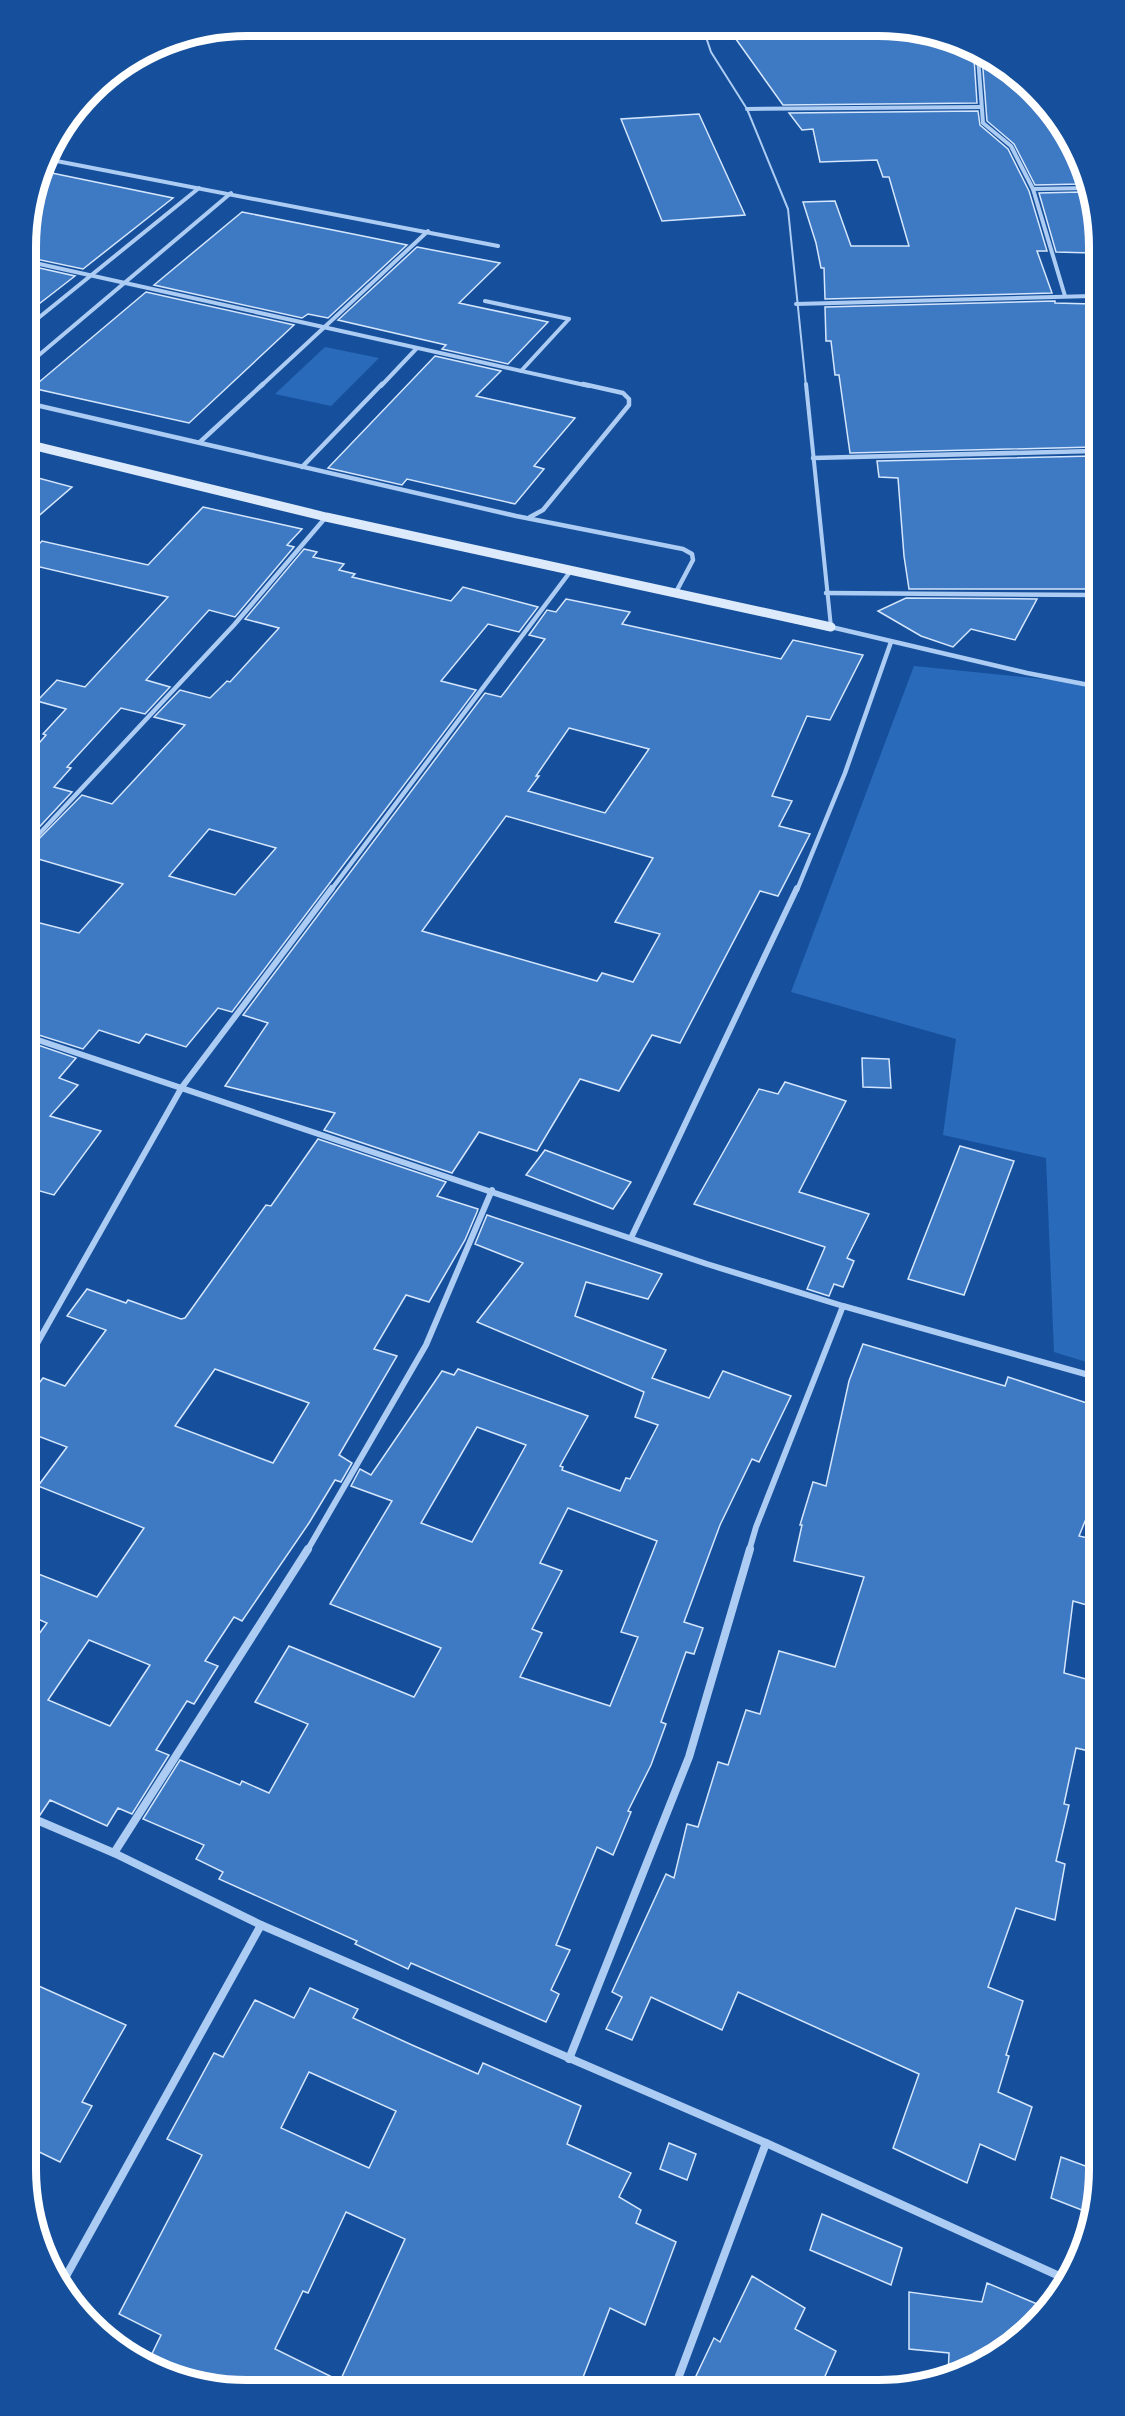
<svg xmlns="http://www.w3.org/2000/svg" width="1125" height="2416" font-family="Commissioner,sans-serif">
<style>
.green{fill:#296aba}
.building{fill:#3e79c3;stroke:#d4e6fd;stroke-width:1.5;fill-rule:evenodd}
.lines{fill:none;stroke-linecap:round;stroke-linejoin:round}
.lane-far1{stroke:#acccf3;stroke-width:2}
.lane{stroke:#acccf3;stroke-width:4}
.street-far3{stroke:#acccf3;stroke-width:4}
.street-far2{stroke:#acccf3;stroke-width:4.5}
.street-far1{stroke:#acccf3;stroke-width:6}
.street{stroke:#acccf3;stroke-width:8}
.secondary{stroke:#dceafc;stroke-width:9}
.rim{fill:none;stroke:#fff;stroke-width:8}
</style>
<rect width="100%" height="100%" fill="#16509c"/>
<g class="green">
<path d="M 325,347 L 379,358 L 331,406 L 275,394 Z"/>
<path d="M 914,666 L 1094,684 L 1096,1365 L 1054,1352 L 1046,1158 L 943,1135 L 956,1039 L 791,992 Z"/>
</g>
<g class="building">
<path d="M 728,28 L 868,29 L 870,33 L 921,30 L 970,46 L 974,58 L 977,103 L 783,105 Z"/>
<path d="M 980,51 L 1024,81 L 1070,136 L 1073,144 L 1065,144 L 1079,170 L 1080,184 L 1035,185 L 1014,144 L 987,121 L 982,57 Z"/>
<path d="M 978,111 L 980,125 L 1008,149 L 1029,191 L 1047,251 L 1037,251 L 1052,293 L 825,299 L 824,268 L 821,268 L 816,243 L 803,202 L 835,201 L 851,246 L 909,246 L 889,177 L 883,177 L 877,160 L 820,162 L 813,129 L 802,130 L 789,113 Z"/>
<path d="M 699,114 L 745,215 L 662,221 L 621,119 Z"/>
<path d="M 42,171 L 173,198 L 83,269 L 26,257 L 26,232 Z"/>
<path d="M 1081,192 L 1081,195 L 1092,195 L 1092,253 L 1056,252 L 1039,193 Z"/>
<path d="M 242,212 L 353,234 L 407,245 L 328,318 L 308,314 L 302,318 L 154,285 Z"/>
<path d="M 417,247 L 500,263 L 459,303 L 548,322 L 508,364 L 442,349 L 446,345 L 338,320 Z"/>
<path d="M 26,265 L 75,276 L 26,314 Z"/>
<path d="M 146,292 L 294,325 L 189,423 L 32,388 Z"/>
<path d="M 1055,301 L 1055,303 L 1092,304 L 1093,447 L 850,453 L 839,375 L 835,375 L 831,341 L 826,341 L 825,307 Z"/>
<path d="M 435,356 L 501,371 L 476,396 L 575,418 L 534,466 L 544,469 L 515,504 L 407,479 L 402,485 L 328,468 Z"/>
<path d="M 1093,456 L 1093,589 L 909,589 L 904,556 L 898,478 L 879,477 L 877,461 Z"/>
<path d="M 27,475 L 72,487 L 27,526 Z"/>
<path d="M 203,507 L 302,529 L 287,545 L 294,547 L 235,617 L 209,610 L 146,680 L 170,687 L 145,714 L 121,708 L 67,767 L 71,768 L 54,787 L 72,792 L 28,839 L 28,756 L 46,735 L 43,734 L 66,709 L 37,701 L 57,680 L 85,687 L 168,597 L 27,564 L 27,556 L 42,541 L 148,565 Z"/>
<path d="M 304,549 L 317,552 L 313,557 L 344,564 L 339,570 L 355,574 L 352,577 L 451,601 L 463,587 L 538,607 L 519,632 L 488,624 L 441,681 L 476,690 L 232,1012 L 218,1008 L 186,1047 L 146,1034 L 139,1043 L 99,1030 L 83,1049 L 29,1032 L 28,920 L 79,933 L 123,884 L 28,856 L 28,850 L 82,795 L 112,804 L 185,725 L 154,717 L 180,690 L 210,698 L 227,681 L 230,682 L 279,628 L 245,619 ZM 209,829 L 276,848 L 235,895 L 169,876 Z"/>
<path d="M 906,598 L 1037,599 L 1015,640 L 971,629 L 953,647 L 921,636 L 878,611 Z"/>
<path d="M 566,599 L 630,612 L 622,624 L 781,659 L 793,640 L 863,655 L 830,720 L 807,716 L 772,796 L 792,801 L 779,826 L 810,834 L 778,896 L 760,891 L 680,1043 L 652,1035 L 619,1091 L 580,1079 L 537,1151 L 479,1132 L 452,1173 L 324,1130 L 335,1113 L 225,1086 L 268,1023 L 243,1015 L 485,693 L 501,697 L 545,639 L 529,635 L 547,610 L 556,612 ZM 569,728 L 649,749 L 605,813 L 528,791 L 539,776 L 536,776 ZM 506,816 L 653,858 L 615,922 L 660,934 L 633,982 L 602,973 L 597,981 L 422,931 Z"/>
<path d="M 29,1042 L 76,1058 L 59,1078 L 78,1085 L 50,1116 L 101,1131 L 54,1195 L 29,1188 Z"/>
<path d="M 862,1058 L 889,1059 L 891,1088 L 863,1087 Z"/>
<path d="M 785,1082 L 846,1101 L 799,1192 L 869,1214 L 847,1258 L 854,1261 L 843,1287 L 834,1284 L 829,1296 L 807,1289 L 825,1247 L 694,1204 L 759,1089 L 778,1094 Z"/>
<path d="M 318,1139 L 446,1182 L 437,1196 L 478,1209 L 477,1212 L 465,1240 L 429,1302 L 406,1295 L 374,1349 L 397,1356 L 339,1455 L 352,1463 L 341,1482 L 335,1480 L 309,1523 L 242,1621 L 234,1617 L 205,1661 L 218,1666 L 194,1704 L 187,1701 L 156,1750 L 169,1755 L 132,1814 L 118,1808 L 107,1826 L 50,1800 L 40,1815 L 32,1812 L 31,1645 L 47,1623 L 31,1616 L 31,1571 L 97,1597 L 144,1528 L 38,1486 L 67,1447 L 30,1433 L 30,1395 L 43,1378 L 65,1386 L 106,1330 L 67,1316 L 87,1289 L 126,1303 L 128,1300 L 181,1319 L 185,1318 L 266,1205 L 271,1206 ZM 215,1369 L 309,1403 L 273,1463 L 175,1426 ZM 89,1640 L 150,1665 L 110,1726 L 48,1700 Z"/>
<path d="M 960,1146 L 1014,1161 L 964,1295 L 908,1279 Z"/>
<path d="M 545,1150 L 631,1182 L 613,1209 L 526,1175 Z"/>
<path d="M 487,1215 L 662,1274 L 648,1299 L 586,1282 L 575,1316 L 666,1350 L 652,1378 L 709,1398 L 723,1371 L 791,1396 L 759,1462 L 752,1459 L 720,1525 L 684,1622 L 703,1628 L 694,1654 L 686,1652 L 661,1722 L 666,1724 L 651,1765 L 628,1811 L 631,1812 L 613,1855 L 597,1847 L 556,1945 L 570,1950 L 551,1990 L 559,1994 L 546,2022 L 411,1963 L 408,1969 L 355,1944 L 357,1941 L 219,1879 L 223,1872 L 196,1859 L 204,1845 L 143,1819 L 180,1760 L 240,1785 L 242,1781 L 269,1793 L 308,1724 L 255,1702 L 289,1646 L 414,1697 L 441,1648 L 330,1604 L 392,1501 L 351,1486 L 360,1469 L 371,1475 L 442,1371 L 454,1375 L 458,1369 L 588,1416 L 560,1466 L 563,1467 L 562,1470 L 620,1491 L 626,1478 L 630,1479 L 658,1425 L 635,1417 L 644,1392 L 477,1322 L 523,1263 L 475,1244 ZM 477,1427 L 526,1445 L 472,1542 L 421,1523 ZM 568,1508 L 657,1541 L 621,1632 L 638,1637 L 610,1706 L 520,1677 L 542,1633 L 532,1629 L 562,1571 L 540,1563 Z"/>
<path d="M 863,1344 L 1005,1386 L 1008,1377 L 1096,1406 L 1097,1492 L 1079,1536 L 1097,1540 L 1097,1608 L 1073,1601 L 1064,1673 L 1097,1682 L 1097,1753 L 1076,1748 L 1064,1804 L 1069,1805 L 1056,1861 L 1065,1864 L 1055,1920 L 1016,1908 L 988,1987 L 1023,2001 L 1006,2055 L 1009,2056 L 998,2092 L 1032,2107 L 1015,2160 L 980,2144 L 967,2183 L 893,2148 L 919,2074 L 738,1992 L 722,2030 L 651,1997 L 632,2040 L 606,2029 L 622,1997 L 612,1992 L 666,1874 L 674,1878 L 687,1824 L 698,1827 L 718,1762 L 728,1765 L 746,1710 L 760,1714 L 779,1651 L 835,1667 L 864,1577 L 794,1561 L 802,1525 L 800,1525 L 813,1482 L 826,1486 L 849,1381 Z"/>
<path d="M 32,1983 L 126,2025 L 82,2102 L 92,2106 L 60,2162 L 33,2149 Z"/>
<path d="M 310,1988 L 358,2009 L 353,2018 L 412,2045 L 478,2074 L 483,2063 L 581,2106 L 567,2144 L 631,2173 L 619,2197 L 641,2210 L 636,2223 L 676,2242 L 645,2325 L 610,2308 L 580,2385 L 204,2386 L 146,2366 L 161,2335 L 119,2314 L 202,2155 L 167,2139 L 214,2053 L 223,2057 L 255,2000 L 294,2018 ZM 309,2072 L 396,2111 L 369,2168 L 281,2128 ZM 346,2212 L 405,2239 L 340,2381 L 275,2349 L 303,2291 L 308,2293 Z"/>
<path d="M 669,2143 L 696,2154 L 687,2180 L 660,2169 Z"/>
<path d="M 1061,2157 L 1099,2171 L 1099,2184 L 1092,2214 L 1051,2198 Z"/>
<path d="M 822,2214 L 902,2248 L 891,2285 L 810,2250 Z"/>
<path d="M 752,2276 L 805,2308 L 795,2329 L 836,2351 L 822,2383 L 709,2384 L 696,2376 L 714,2338 L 720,2342 Z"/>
<path d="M 987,2283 L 1049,2309 L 1002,2353 L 948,2377 L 949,2353 L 909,2349 L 909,2292 L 982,2302 Z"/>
</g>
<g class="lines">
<path class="lane-far1" d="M 703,28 L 711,52 L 747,109 L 788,209 L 806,386"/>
<path class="lane" d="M 806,384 L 831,627"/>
<g class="street-far3">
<path d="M 974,48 L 978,57 L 983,123 L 1011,146 L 1033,189 L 1065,296"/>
<path d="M 747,109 L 981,107"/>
<path d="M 46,159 L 498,246"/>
<path d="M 1033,189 L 1091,188"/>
<path d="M 26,261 L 589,386"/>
<path d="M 485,301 L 569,319 L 521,371"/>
<path d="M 796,304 L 1092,296"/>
<path d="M 26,328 L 199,188"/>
<path d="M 26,366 L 231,193"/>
<path d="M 261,386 L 428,231"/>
<path d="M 381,386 L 417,348"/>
</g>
<g class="street-far2">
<path d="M 27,403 L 516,516 L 683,549 L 692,554 L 693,560 L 675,594"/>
<path d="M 200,442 L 263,384"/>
<path d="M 813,458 L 1093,451"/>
<path d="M 302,467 L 382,384"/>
<path d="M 530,517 L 543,510 L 629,405 L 629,399 L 623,393 L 583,384"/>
<path d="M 826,593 L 1093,595"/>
<path d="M 831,627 L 1027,673 L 1094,686"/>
<path d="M 28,846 L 234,625 L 326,517"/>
<path d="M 331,890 L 570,572"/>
<path d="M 797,890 L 845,773 L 891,642"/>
</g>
<g class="street-far1">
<path d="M 29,1037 L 707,1264 L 843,1306 L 1096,1377"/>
<path d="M 631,1238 L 797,888"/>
<path d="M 30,1356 L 182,1087 L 332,888"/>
<path d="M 307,1551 L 426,1345 L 492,1190"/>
<path d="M 749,1551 L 756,1527 L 843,1306"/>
</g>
<g class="street">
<path d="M 32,1818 L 114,1853 L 261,1925 L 766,2143 L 1068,2280"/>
<path d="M 114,1853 L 308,1549"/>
<path d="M 569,2059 L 689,1757 L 750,1549"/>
<path d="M 60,2287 L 261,1925"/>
<path d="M 676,2384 L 766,2143"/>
</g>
<path class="secondary" d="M 27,444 L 326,517 L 831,627"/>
</g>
<path d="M0 0H1125V2416H0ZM247 36H878A211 211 0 0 1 1089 247V2169A211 211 0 0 1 878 2380H247A211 211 0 0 1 36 2169V247A211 211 0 0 1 247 36Z" fill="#16509c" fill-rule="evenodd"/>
<path class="rim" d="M247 36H878A211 211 0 0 1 1089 247V2169A211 211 0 0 1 878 2380H247A211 211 0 0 1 36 2169V247A211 211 0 0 1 247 36Z"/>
</svg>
